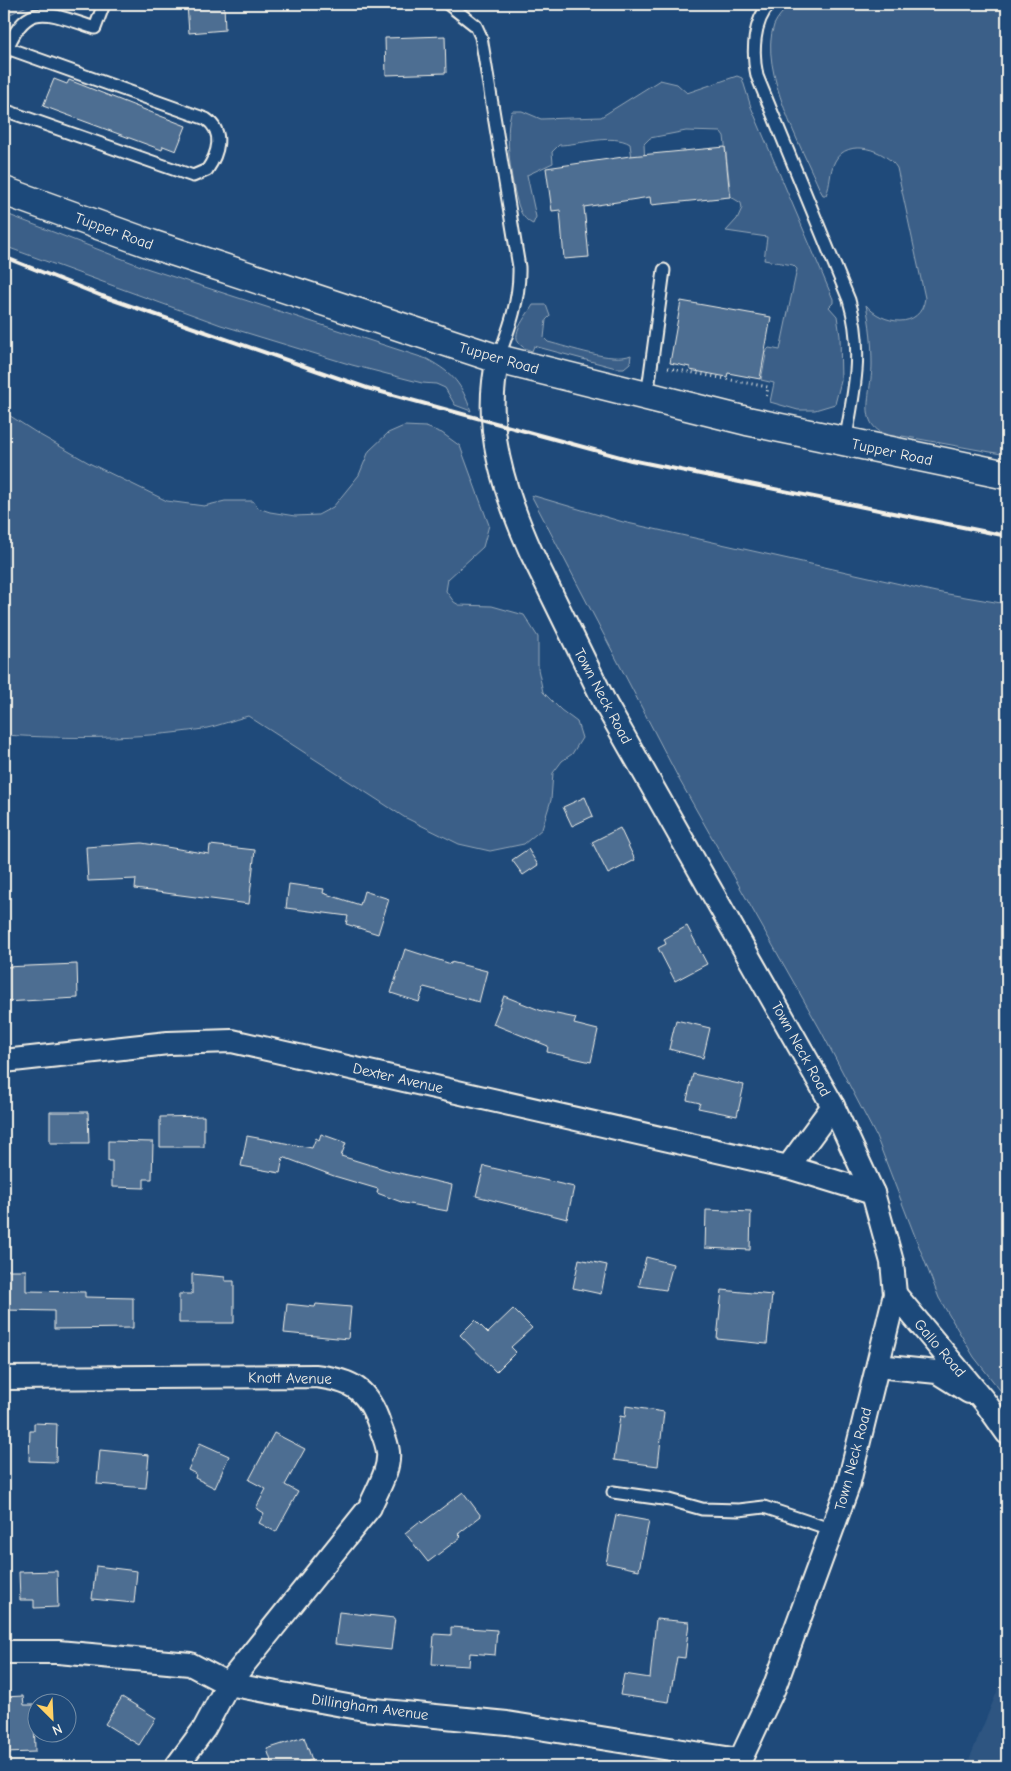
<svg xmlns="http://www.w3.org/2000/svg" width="1011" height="1771" font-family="'Comic Neue',sans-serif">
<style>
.built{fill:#2d5581}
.green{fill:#3a5f88;stroke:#97a8b8}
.building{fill:#4d6e92;stroke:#f4f1e8}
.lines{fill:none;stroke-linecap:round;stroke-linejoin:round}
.service-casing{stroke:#f4f1e8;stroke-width:15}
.minor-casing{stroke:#f4f1e8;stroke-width:26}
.secondary-casing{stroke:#f4f1e8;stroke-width:31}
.path{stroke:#f4f1e8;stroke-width:3;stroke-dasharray:1 4;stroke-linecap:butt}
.service{stroke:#1f4a7a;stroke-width:11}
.minor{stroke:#1f4a7a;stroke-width:22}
.secondary{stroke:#1f4a7a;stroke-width:28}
.rail{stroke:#f4f1e8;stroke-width:4}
.labels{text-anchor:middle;stroke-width:4.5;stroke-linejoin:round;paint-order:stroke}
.street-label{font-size:15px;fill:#f4f1e8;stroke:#1f4a7a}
</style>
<rect width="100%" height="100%" fill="#1f4a7a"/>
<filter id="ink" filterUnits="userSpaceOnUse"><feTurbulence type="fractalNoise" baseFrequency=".02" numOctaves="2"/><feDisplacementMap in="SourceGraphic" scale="10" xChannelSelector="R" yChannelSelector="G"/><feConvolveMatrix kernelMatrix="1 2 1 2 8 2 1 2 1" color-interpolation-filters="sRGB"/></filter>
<g filter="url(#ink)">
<path class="built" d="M 1007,1668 L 1007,1767 L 966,1767 Z"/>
<g class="green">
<path d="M 4,4 L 31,4 L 4,17 Z"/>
<path d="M 797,4 L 814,4 L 817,9 L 834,4 L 1007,4 L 1007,455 L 902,436 L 900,438 C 852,431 872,397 872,364 C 872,344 870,324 866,305 C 882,325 921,330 925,298 L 897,168 C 886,150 848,137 835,161 C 829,172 831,184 826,195 L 823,195 L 820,190 C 802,148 758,69 774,25 C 777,18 783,12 788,6 L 793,7 Z"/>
<path d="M 737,76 L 742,78 L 751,107 L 833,299 L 833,303 L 829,307 L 837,316 L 840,336 L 841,381 L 835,404 L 815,410 L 798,410 L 770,402 L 774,383 L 761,380 L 767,350 L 769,348 L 780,350 L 797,269 L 793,265 L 764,260 L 767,237 L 726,231 L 737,219 L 742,208 L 741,203 L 731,197 L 724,136 L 721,132 L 686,131 L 650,138 L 644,144 L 645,165 L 633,166 L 630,144 C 613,133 578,145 559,145 L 552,152 L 553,163 L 527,175 L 536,217 L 533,224 C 528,222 522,216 520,210 C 512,191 503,129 512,111 L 522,111 L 541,119 L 601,117 L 660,80 L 677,84 L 687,93 Z"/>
<path d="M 4,213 L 146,268 L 427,359 C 454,374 461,383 471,411 L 455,405 L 445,388 L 436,384 L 422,383 L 352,365 L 221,325 L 4,246 Z"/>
<path d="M 533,305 L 546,305 L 550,316 L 546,320 L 544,338 L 548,342 C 568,347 613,363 631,355 L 630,363 L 624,368 L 616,368 L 534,346 L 532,351 C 502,342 524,320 533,305 Z"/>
<path d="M 4,412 L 40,435 L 91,464 L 167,501 L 204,506 L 225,501 L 253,501 L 258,508 L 270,512 L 295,516 L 318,515 L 333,507 L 359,475 L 369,451 L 388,433 L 404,426 L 426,427 L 442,433 L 460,446 L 489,525 L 483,547 L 448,579 L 446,591 L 454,602 L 459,605 L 492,606 L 524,615 L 538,637 L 538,669 L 543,692 L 561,710 L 577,722 L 582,738 L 572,754 L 562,761 L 553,773 L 551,800 L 542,829 L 524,844 L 490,851 L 459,844 L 404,817 L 248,716 C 233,720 218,726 203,729 C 137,739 70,739 4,735 Z"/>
<path d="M 531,495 L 623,522 L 936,592 L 1007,604 L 1007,1399 L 974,1357 L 939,1298 L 876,1136 L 820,1029 L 680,781 Z"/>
</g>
<g class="building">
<path d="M 187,4 L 224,4 L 225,30 L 189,33 Z"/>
<path d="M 445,36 L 446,73 L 386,75 L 385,38 Z"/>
<path d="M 54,79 L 67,84 L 69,80 L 186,126 L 176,151 L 163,146 L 162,150 L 43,106 Z"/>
<path d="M 725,147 L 730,197 L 651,205 L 650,197 L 584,207 L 589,257 L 564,259 L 560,210 L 552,211 L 546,168 L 630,156 Z"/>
<path d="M 681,301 L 771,317 L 760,379 L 728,373 L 727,377 L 690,370 L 690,367 L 670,363 Z"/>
<path d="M 585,797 L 593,816 L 572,826 L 563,807 Z"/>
<path d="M 620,828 L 635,860 L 608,874 L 592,842 Z"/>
<path d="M 142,843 L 209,854 L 210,845 L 255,850 L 249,904 L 135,889 L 136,879 L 88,881 L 86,847 Z"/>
<path d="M 528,849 L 538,865 L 523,875 L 512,860 Z"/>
<path d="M 289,884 L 324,889 L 323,893 L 360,905 L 364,891 L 389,899 L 378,934 L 346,924 L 348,916 L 286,908 Z"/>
<path d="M 687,926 L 707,964 L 675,981 L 658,948 L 666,944 L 664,939 Z"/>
<path d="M 405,949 L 451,964 L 451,962 L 487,971 L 479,1002 L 424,987 L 419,1002 L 391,993 Z"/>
<path d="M 77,964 L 78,998 L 4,1002 L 4,967 Z"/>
<path d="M 504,996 L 542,1011 L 576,1018 L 574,1024 L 598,1030 L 591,1062 L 547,1052 L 548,1046 L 493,1024 Z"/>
<path d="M 676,1020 L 710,1028 L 703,1058 L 669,1049 Z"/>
<path d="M 693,1074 L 744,1085 L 737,1116 L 698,1108 L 700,1103 L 687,1100 Z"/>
<path d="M 50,1112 L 88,1112 L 89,1143 L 50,1143 Z"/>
<path d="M 204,1116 L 204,1147 L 160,1147 L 160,1117 Z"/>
<path d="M 321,1134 L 346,1143 L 341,1156 L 390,1171 L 452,1185 L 447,1211 L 404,1203 L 377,1193 L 378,1189 L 334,1176 L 283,1157 L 280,1173 L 241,1166 L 247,1136 L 312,1148 L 316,1138 L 319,1140 Z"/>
<path d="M 108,1141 L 153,1142 L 152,1179 L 144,1179 L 144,1188 L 112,1187 L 112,1161 L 108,1161 Z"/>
<path d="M 484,1166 L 574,1187 L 567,1219 L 476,1196 Z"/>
<path d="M 706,1210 L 751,1212 L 750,1250 L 705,1248 Z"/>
<path d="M 646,1257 L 673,1264 L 666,1290 L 639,1286 Z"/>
<path d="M 579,1259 L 607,1265 L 601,1294 L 573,1288 Z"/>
<path d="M 4,1270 L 26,1270 L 26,1291 L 85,1292 L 85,1297 L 133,1298 L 133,1328 L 54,1329 L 54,1311 L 4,1310 Z"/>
<path d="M 192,1274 L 225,1277 L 225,1281 L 234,1281 L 234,1323 L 179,1323 L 179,1294 L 192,1294 Z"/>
<path d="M 722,1290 L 772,1295 L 767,1344 L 717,1339 Z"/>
<path d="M 287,1304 L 315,1307 L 316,1304 L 351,1307 L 348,1339 L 284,1333 Z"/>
<path d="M 513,1309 L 532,1328 L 511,1347 L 516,1352 L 496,1372 L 460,1335 L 475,1320 L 488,1333 Z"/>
<path d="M 626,1406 L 664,1412 L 658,1466 L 614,1460 L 620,1416 L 625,1417 Z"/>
<path d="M 34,1423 L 57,1424 L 56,1462 L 29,1461 L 30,1431 L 34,1431 Z"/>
<path d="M 274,1433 L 305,1449 L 285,1485 L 298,1492 L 276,1532 L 259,1523 L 264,1513 L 256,1508 L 266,1489 L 249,1480 Z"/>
<path d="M 200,1443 L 229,1456 L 215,1488 L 195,1478 L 196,1474 L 188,1470 Z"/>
<path d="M 100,1450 L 149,1455 L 146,1488 L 97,1484 Z"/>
<path d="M 463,1492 L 481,1516 L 458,1534 L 461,1537 L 428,1562 L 405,1533 L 420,1521 L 422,1523 Z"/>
<path d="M 616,1515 L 649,1521 L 639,1570 L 606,1563 Z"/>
<path d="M 96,1566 L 137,1571 L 134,1603 L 92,1599 Z"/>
<path d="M 57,1571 L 58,1607 L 34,1608 L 34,1600 L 20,1600 L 19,1572 Z"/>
<path d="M 339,1612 L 395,1618 L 391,1650 L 335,1644 Z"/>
<path d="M 656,1619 L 689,1622 L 685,1658 L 677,1657 L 669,1702 L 620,1695 L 624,1674 L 650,1678 Z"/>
<path d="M 451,1627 L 497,1630 L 495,1655 L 470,1653 L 469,1666 L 432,1664 L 434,1634 L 451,1635 Z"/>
<path d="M 23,1696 L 24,1705 L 34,1705 L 35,1752 L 4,1753 L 4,1697 Z"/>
<path d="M 122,1697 L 156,1718 L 139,1745 L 105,1724 Z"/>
<path d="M 304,1737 L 312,1760 L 290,1767 L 273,1767 L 267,1749 Z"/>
</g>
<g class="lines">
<defs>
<g id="service">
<path d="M 448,4 L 476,26 L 481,37 L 519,267 C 520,300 509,329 498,359"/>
<path d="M 770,4 C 753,21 752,53 757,76 L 849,300 C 864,351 854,392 845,442"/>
<path d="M 4,56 C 26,0 43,11 95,28 L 104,4"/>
<path d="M 4,110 L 193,176 L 207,170 C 218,154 225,132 206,119 L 7,48"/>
<path d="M 647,397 L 664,270"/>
<path d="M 613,1492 L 670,1500 L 702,1509 L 739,1510 L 764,1507 L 833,1530"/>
</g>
<g id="minor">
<path d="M 498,359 C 482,426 504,491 531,552 L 606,705 L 833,1106 L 873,1193 L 892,1262 L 895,1294 L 848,1486 L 774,1688 L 737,1767"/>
<path d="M 4,1061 L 168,1043 L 232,1041 L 788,1167 L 833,1106"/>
<path d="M 788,1167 L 873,1193"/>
<path d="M 895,1294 L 985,1402 L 1007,1433"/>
<path d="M 878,1366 L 937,1372 L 969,1392"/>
<path d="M 4,1378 L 315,1376 C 352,1380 368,1389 380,1426 C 383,1434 387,1443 388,1452 C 390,1470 377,1490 370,1507 L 228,1684 L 204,1729 L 176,1767"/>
<path d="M 4,1652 L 58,1652 L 190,1664 L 228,1684 L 364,1709 L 507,1723 L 739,1760"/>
</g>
<path id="secondary" d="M 4,191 L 151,244 L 498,359 L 747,421 L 1007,475"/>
</defs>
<use href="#service" class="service-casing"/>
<use href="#minor" class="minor-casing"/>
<use href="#secondary" class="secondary-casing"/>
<path class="path" d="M 668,368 L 768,387 L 766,399"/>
<use href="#service" class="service"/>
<use href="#minor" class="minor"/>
<use href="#secondary" class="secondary"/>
<path class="rail" d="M 4,257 L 102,296 L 367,388 L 631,460 L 1007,536"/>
</g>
</g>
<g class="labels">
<g class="street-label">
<text transform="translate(114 231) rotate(20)" y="5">Tupper Road</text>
<text transform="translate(499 358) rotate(16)" y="5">Tupper Road</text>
<text transform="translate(892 452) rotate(12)" y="5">Tupper Road</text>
<text transform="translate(603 696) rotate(62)" y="5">Town Neck Road</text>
<text transform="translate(801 1049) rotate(61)" y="5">Town Neck Road</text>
<text transform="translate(398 1078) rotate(13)" y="5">Dexter Avenue</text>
<text transform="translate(940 1348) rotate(50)" y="5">Gallo Road</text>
<text transform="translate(290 1378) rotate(1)" y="5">Knott Avenue</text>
<text transform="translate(853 1459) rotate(-75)" y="5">Town Neck Road</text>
<text transform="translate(370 1707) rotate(8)" y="5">Dillingham Avenue</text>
</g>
</g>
<rect width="1011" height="1771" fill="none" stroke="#1f4a7a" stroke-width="20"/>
<rect x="10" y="10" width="991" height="1751" fill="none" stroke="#f4f1e8" stroke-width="2" filter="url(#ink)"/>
<g transform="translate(52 1718) rotate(156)"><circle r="24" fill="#1f4a7a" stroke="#748da6"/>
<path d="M0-4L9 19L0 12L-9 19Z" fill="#ffd166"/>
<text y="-8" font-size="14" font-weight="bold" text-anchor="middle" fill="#f4f1e8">N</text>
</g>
</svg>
